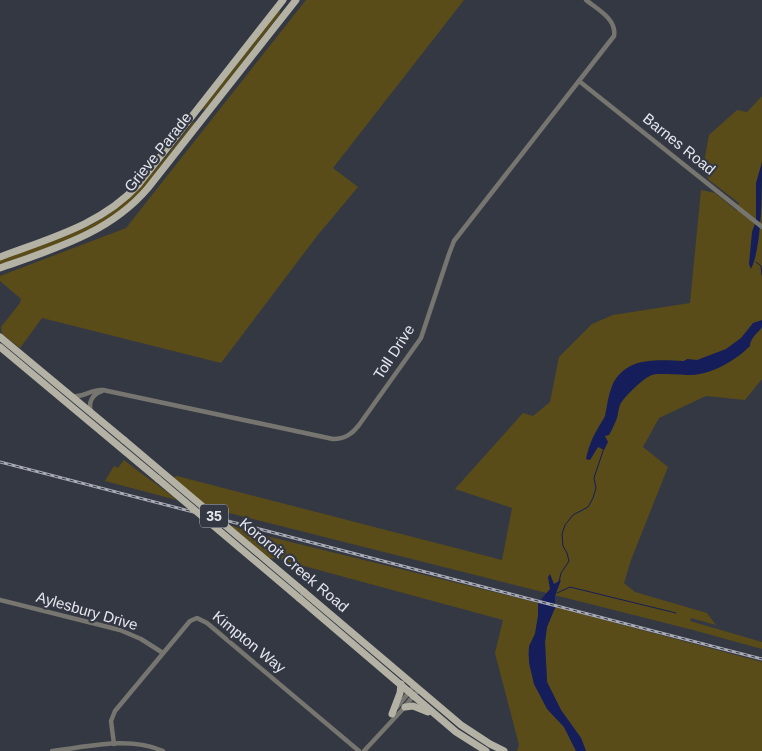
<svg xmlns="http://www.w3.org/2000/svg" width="762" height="751" font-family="Helvetica,sans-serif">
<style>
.green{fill:#594c19}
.water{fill:#151d5a}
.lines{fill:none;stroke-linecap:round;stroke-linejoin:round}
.stream{stroke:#151d5a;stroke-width:1}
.minor{stroke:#77756f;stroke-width:4.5}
.primary{stroke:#b4b1a5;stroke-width:7}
.rail-casing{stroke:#a8aab4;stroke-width:3}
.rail{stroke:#343843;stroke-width:1;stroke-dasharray:4;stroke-linecap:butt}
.primary-bridge{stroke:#b4b1a5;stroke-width:7}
.labels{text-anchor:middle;stroke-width:4.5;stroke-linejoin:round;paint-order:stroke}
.shield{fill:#343843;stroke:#b0b2bb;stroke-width:1}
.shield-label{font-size:14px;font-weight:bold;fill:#e5e7ef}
.street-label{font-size:15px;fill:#e5e7ef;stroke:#343843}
</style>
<rect width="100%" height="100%" fill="#343843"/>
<g class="green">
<path d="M 306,0 L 464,0 L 333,168 L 358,187 L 317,236 L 221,363 L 42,318 L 20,348 L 2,334 L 1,327 L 20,303 L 21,299 L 0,281 L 0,276 L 126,228 Z"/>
<path d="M 280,9 L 280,14 L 212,101 L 205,109 L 201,110 Z"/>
<path d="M 762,96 L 762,379 L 745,400 L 706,396 L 659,418 L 643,447 L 668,467 L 631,560 L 624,583 L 635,592 L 707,613 L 716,625 L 691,618 L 690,621 L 762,642 L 762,649 L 693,630 L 209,508 L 171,478 L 177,476 L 502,560 L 512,508 L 455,489 L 523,413 L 533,416 L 550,402 L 559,357 L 592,324 L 613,315 L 690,303 L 701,190 L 715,193 L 737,211 L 739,203 L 709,180 L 703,168 L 709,135 L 737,110 L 747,112 Z"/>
<path d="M 194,121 L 195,123 C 172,153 151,187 122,211 C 88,238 40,251 0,266 L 0,259 C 32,248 66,238 96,222 C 133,202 168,154 194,121 Z"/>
<path d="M 124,460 C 141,474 160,486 177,500 L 105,481 L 114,466 L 118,468 Z"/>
<path d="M 233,526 L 250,532 L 538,603 L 538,616 L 535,634 L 529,647 L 528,654 L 534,684 L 553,715 L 564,727 L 576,751 L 517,751 L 519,745 L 495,653 L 503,620 L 278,559 L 268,558 L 230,527 Z"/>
<path d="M 555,607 L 762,662 L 762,751 L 586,751 L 581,738 L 561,710 L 547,682 L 545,642 L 547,627 Z"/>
</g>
<g class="water">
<path d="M 762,162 C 762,191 762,247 751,269 L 749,264 L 752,232 L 756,221 L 756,183 Z"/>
<path d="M 762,320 L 762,327 C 758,333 750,338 750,346 C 734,362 709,376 686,375 C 679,375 656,373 652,375 C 643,378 629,393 623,400 C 618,406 619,411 617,418 C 615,423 612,430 609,435 L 605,436 L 608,442 L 604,450 L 598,447 L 590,460 L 586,459 C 588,449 592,438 597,430 C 599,425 603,421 605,416 C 607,406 608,396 612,386 C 625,356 658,360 684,361 L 687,359 L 697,360 L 726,349 L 741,338 L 753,323 Z"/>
<path d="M 550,574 L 554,584 L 561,580 L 555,596 L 555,608 L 547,627 L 545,642 L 547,682 L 561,710 L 581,738 L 586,751 L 576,751 L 564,727 L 547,709 L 534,684 L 529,663 L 529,646 L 535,634 L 538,616 L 538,603 L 550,589 L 548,577 Z"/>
</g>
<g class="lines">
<g class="stream">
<path d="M 756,262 L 761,266 L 762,275"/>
<path d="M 559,582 L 561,573 L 569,561 L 567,553 L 563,546 L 562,534 L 565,525 L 573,515 L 588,507 L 593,498 L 596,488 L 594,478 L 604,448"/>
<path d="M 557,593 L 570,587 L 676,613"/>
</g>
<g class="minor">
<path d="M 579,81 L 762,227"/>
<path d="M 73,396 C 84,398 90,389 103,390 L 333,439 C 345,439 352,434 359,425 L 421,338 L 449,254 L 454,241 L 614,36 C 617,19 597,9 586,0"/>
<path d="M 91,412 C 88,403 92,394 102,391"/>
<path d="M 0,600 L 120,630 L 141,639 L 163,653"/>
<path d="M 397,707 L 415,685"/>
<path d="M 114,744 L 111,721 L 115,711 L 190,621 L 197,618 L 207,623 L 359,751"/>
<path d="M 52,751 C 88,747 128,736 163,751"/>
<path d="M 364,751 L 402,710 L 419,689"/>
</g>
<g class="primary">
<path d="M 0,257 C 50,238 101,225 138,185 L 283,0"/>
<path d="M 0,268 C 54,249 110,233 148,188 L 296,0"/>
<path d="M 0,337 L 124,440"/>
<path d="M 0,347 L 158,479"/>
<path d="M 304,592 L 461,725 L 490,744 L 504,751"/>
<path d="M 299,598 L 456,732 L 486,751"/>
<path d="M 405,707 L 413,706 L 428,712"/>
<path d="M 392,714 L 400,693 L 401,684"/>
</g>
<defs>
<path id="rail" d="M 0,462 L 762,659"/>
</defs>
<use href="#rail" class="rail-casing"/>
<use href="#rail" class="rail"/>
<g class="primary-bridge">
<path d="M 124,440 L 304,592"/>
<path d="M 158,479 L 299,598"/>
</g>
</g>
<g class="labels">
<rect class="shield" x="200" y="504.5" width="28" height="23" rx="4"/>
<g class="shield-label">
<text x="214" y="521">35</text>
</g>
<g class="street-label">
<text transform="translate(679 144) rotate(39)" y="5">Barnes Road</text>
<text transform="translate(158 152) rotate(-51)" y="5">Grieve Parade</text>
<text transform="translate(394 352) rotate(-57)" y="5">Toll Drive</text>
<text transform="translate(294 565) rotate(40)" y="5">Kororoit Creek Road</text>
<text transform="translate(87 611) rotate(16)" y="5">Aylesbury Drive</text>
<text transform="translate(249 642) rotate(39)" y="5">Kimpton Way</text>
</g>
</g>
</svg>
